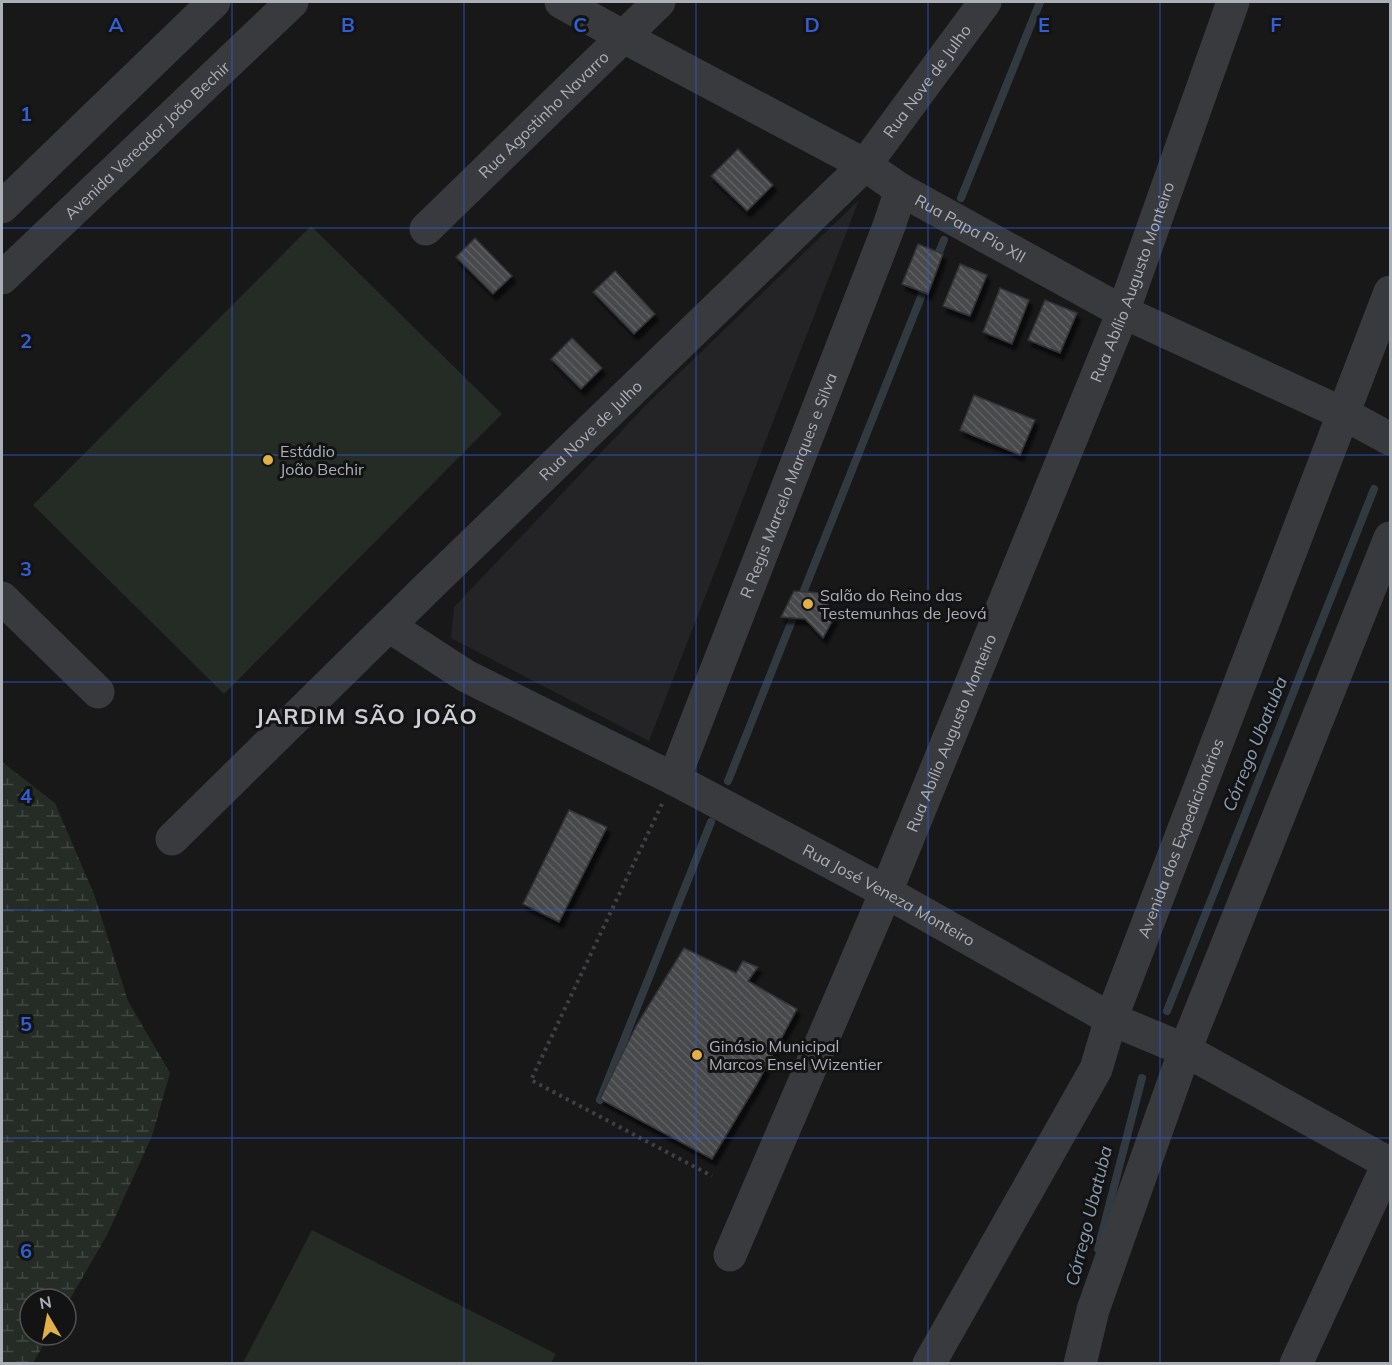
<svg xmlns="http://www.w3.org/2000/svg" width="1392" height="1365" font-family="Mulish,sans-serif">
<style>
.built{fill:#242426}
.wetland{fill:url(#wetland-marsh)}
.green{fill:#242c25}
.lines{fill:none;stroke-linecap:round;stroke-linejoin:round}
.stream{stroke:#323a41;stroke-width:8}
.building{fill:url(#building-back-hatch);stroke:#323235;stroke-width:1.5;filter:url(#shadow)}
.path{stroke:#3f4145;stroke-width:4;stroke-dasharray:3 4.5;stroke-linecap:butt}
.minor{stroke:#393a3e;stroke-width:33}
.grid{fill:none;stroke:#325dd3;stroke-width:1.5;stroke-opacity:0.55}
.poi-dot{fill:#e1b048;stroke:#131314;stroke-width:2}
.labels{text-anchor:middle;stroke-width:6;stroke-linejoin:round;paint-order:stroke}
.street-label{font-size:16px;fill:#abafb8;stroke:#131314}
.poi-label{font-size:16px;fill:#abafb8;stroke:#131314;text-anchor:start}
.water-label{font-size:18px;font-style:italic;fill:#869bb0;stroke:#131314}
.district-label{font-size:22px;font-weight:bold;letter-spacing:1.5px;fill:#ccced4;stroke:#131314}
.grid-label{font-size:20px;text-anchor:middle;font-weight:bold;fill:#325dd3;stroke:#131314;stroke-width:6;stroke-linejoin:round;paint-order:stroke}
</style>
<defs>
<pattern id="wetland-marsh" width="20" height="14" patternUnits="userSpaceOnUse" patternTransform="scale(1.5)"><rect width="20" height="14" fill="#242c25"/><path d="M1 5h8M5 5V1M11 12h8M15 12V8" fill="none" stroke="#414843"/></pattern>
<pattern id="building-back-hatch" width="6" height="6" patternUnits="userSpaceOnUse" patternTransform="scale(1.5)"><rect width="6" height="6" fill="#47484c"/><path d="M-1 5l2 2M0 0l6 6M5-1l2 2" fill="none" stroke="#5f6064"/></pattern>
<filter id="shadow"><feDropShadow dx="3.5" dy="6" stdDeviation="1.5" flood-color="#0009"/></filter>
</defs>
<rect width="100%" height="100%" fill="#181819"/>
<path class="built" d="M 859,200 L 649,741 L 451,638 L 454,607 L 648,403 Z"/>
<path class="wetland" d="M 2,762 L 55,803 L 94,894 L 128,1001 L 170,1073 L 152,1136 L 107,1235 L 66,1306 L 66,1299 L 30,1299 L 30,1335 L 49,1335 L 33,1363 L 2,1363 Z"/>
<g class="green">
<path d="M 311,226 L 502,414 L 224,694 L 33,505 Z"/>
<path d="M 312,1230 L 556,1354 L 551,1363 L 243,1363 Z"/>
</g>
<g class="lines">
<g class="stream">
<path d="M 961,198 L 1040,2"/>
<path d="M 935,262 L 944,240"/>
<path d="M 728,781 L 927,282"/>
<path d="M 1167,1011 L 1374,489"/>
<path d="M 600,1100 L 711,822"/>
<path d="M 1098,1249 L 1142,1078"/>
</g>
</g>
<g class="building">
<path d="M 738,149 L 773,185 L 747,211 L 711,176 Z"/>
<path d="M 475,238 L 512,276 L 493,294 L 456,257 Z"/>
<path d="M 918,244 L 943,254 L 928,294 L 902,284 Z"/>
<path d="M 960,264 L 987,275 L 970,316 L 943,306 Z"/>
<path d="M 615,271 L 655,314 L 634,334 L 593,292 Z"/>
<path d="M 1000,288 L 1029,300 L 1012,344 L 983,332 Z"/>
<path d="M 1045,300 L 1077,313 L 1060,353 L 1028,340 Z"/>
<path d="M 572,338 L 602,368 L 581,389 L 551,359 Z"/>
<path d="M 974,395 L 1035,420 L 1020,455 L 960,430 Z"/>
<path d="M 794,591 L 821,593 L 835,616 L 823,638 L 805,619 L 781,617 Z"/>
<path d="M 569,810 L 607,827 L 559,922 L 523,904 Z"/>
<path d="M 684,948 L 736,973 L 743,961 L 758,967 L 748,981 L 797,1009 L 757,1084 L 712,1159 L 600,1099 L 636,1026 Z"/>
</g>
<g class="lines">
<path class="path" d="M 662,804 L 531,1080 L 712,1176"/>
<g class="minor">
<path id="s1" d="M 561,2 L 624,37 L 865,165 L 901,190 L 1123,312 L 1344,414 L 1390,439"/>
<path d="M 2,207 L 214,2"/>
<path id="s2" d="M 426,229 L 659,2"/>
<path id="s3" d="M 2,278 L 292,2"/>
<path d="M 2,598 L 98,692"/>
<path id="s4" d="M 389,626 L 466,676 L 674,779 L 886,892 L 1111,1019 L 1185,1050 L 1390,1164"/>
<path id="s5" d="M 674,779 L 889,226 L 901,190"/>
<path id="s6" d="M 172,839 L 427,588 L 865,165 L 985,2"/>
<path id="s7" d="M 730,1255 L 886,892 L 1123,312 L 1233,2"/>
<path id="s8" d="M 929,1364 L 1096,1069 L 1111,1019 L 1390,292"/>
<path d="M 1080,1364 L 1093,1310 L 1185,1050 L 1390,538"/>
<path d="M 1296,1364 L 1390,1160"/>
</g>
</g>
<path class="grid" d="M 232,2 L 232,1364M 464,2 L 464,1364M 696,2 L 696,1364M 928,2 L 928,1364M 1160,2 L 1160,1364M 2,228 L 1390,228M 2,455 L 1390,455M 2,682 L 1390,682M 2,910 L 1390,910M 2,1138 L 1390,1138"/>
<g class="poi-dot">
<circle cx="268" cy="460" r="6"/>
<circle cx="808" cy="604" r="6"/>
<circle cx="697" cy="1055" r="6"/>
</g>
<g class="labels">
<g class="street-label">
<text dy="6" stroke="none"><textPath href="#s6" startOffset="1071">Rua Nove de Julho</textPath></text>
<text dy="6" stroke="none"><textPath href="#s2" startOffset="164">Rua Agostinho Navarro</textPath></text>
<text dy="6" stroke="none"><textPath href="#s3" startOffset="200">Avenida Vereador João Bechir</textPath></text>
<text dy="6" stroke="none"><textPath href="#s1" startOffset="468">Rua Papa Pio XII</textPath></text>
<text dy="6" stroke="none"><textPath href="#s7" startOffset="1053">Rua Abílio Augusto Monteiro</textPath></text>
<text dy="6" stroke="none"><textPath href="#s6" startOffset="585">Rua Nove de Julho</textPath></text>
<text dy="6" stroke="none"><textPath href="#s5" startOffset="315">R Regis Marcelo Marques e Silva</textPath></text>
<text dy="6" stroke="none"><textPath href="#s7" startOffset="567">Rua Abílio Augusto Monteiro</textPath></text>
<text dy="6" stroke="none"><textPath href="#s8" startOffset="585">Avenida dos Expedicionários</textPath></text>
<text dy="6" stroke="none"><textPath href="#s4" startOffset="568">Rua José Veneza Monteiro</textPath></text>
</g>
<g class="poi-label">
<text x="280" y="457">Estádio<tspan x="280" dy="18">João Bechir</tspan></text>
<text x="820" y="601">Salão do Reino das<tspan x="820" dy="18">Testemunhas de Jeová</tspan></text>
<text x="709" y="1052">Ginásio Municipal<tspan x="709" dy="18">Marcos Ensel Wizentier</tspan></text>
</g>
<g class="water-label">
<text transform="translate(1255 744) rotate(-68)" y="6">Córrego Ubatuba</text>
<text transform="translate(1089 1216) rotate(-76)" y="6">Córrego Ubatuba</text>
</g>
<g class="district-label">
<text x="367" y="724">JARDIM SÃO JOÃO</text>
</g>
</g>
<g class="grid-label">
<text x="116" y="32">A</text>
<text x="348" y="32">B</text>
<text x="580" y="32">C</text>
<text x="812" y="32">D</text>
<text x="1044" y="32">E</text>
<text x="1276" y="32">F</text>
<text x="26" y="121">1</text>
<text x="26" y="348">2</text>
<text x="26" y="576">3</text>
<text x="26" y="803">4</text>
<text x="26" y="1031">5</text>
<text x="26" y="1258">6</text>
</g>
<rect width="1392" height="1365" fill="none" stroke="#abafb8" stroke-width="6"/>
<g transform="translate(48 1317) rotate(350)"><circle r="28" fill="#131314" stroke="#505156" stroke-width="1.5"/>
<path d="M0-4.5L10 22L0 15L-10 22Z" fill="#e1b048"/>
<text y="-9" font-size="16" font-weight="bold" text-anchor="middle" fill="#abafb8">N</text>
</g>
</svg>
